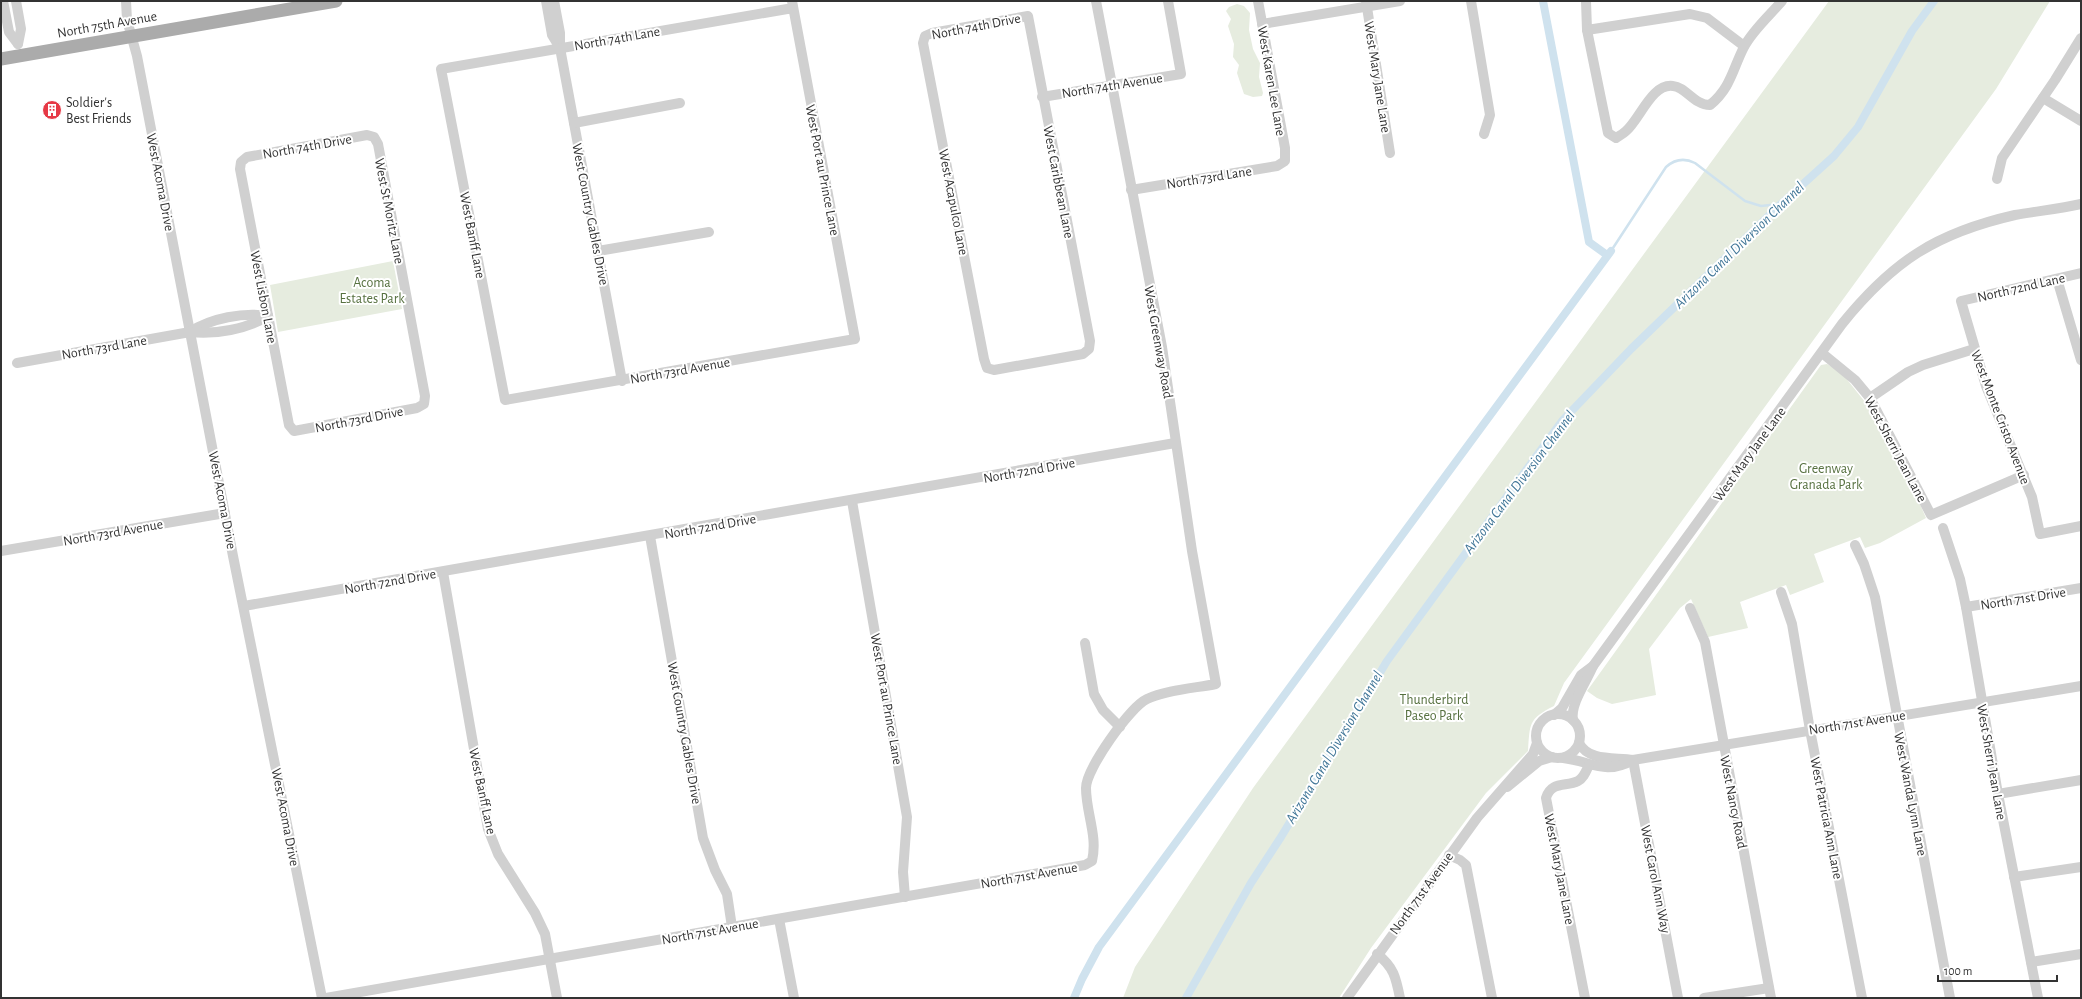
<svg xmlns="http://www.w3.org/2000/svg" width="2082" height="999" font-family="'Alegreya Sans',sans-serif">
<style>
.green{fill:#e6ecdf}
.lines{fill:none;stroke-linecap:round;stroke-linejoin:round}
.stream{stroke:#cfe2ee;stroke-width:2.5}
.canal{stroke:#cfe2ee;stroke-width:8}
.minor{stroke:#d0d0d0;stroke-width:10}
.major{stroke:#ababab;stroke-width:13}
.labels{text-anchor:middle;stroke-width:4;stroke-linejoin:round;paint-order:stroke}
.street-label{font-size:14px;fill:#333;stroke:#fff}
.poi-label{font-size:14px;fill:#333;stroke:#fff;text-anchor:start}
.park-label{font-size:14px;fill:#56703f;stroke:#fff}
.water-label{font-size:15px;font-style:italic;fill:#3f7597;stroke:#fff}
</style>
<rect width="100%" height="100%" fill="#fff"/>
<g class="green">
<path d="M 1829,1 L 2050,1 L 1996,89 L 1564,683 L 1554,706 C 1528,719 1530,724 1528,751 L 1486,793 L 1371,948 L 1339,998 L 1123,998 L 1135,967 L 1253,788 Z"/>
<path d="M 1237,4 L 1244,6 L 1250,13 L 1249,30 L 1253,49 L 1260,63 L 1259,77 L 1263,93 L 1262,96 L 1253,97 L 1244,94 L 1237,73 L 1239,65 L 1233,57 L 1234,44 L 1228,26 L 1231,19 L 1226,11 L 1229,7 Z"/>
<path d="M 393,261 L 402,309 L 278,332 L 270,285 Z"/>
<path d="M 1827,364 L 1841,372 L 1865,402 L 1919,502 L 1926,518 L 1880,543 L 1865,548 L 1860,537 L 1814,554 L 1824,582 L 1790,595 L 1786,585 L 1740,602 L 1748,628 L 1708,637 L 1691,599 L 1680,608 L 1649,649 L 1656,695 L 1612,704 L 1597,698 L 1587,691 L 1821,365 Z"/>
</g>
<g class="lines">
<path class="stream" d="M 1611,251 L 1666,167 C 1675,159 1685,158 1695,163 L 1745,201 L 1761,206 L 1781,204"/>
<g class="canal">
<path d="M 1543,1 L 1589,242 L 1607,255"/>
<path d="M 1074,998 L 1082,979 L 1099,947 L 1611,251"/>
<path d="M 1186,998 L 1251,883 L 1281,837 L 1387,661 L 1562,421 L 1631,349 L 1781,204 L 1834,156 L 1858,127 L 1912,31 L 1934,1"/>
</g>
<g class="minor">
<path d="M 3,1 L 9,32 L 18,44"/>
<path d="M 16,1 L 21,29 L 18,44"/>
<path d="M 126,1 L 127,20 L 137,56 L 233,556 L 322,998"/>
<path d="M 546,1 L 552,35 L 560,48"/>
<path d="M 554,1 L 560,33 L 560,48 L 622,381"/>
<path d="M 792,1 L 855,339 L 505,400 L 441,69 L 793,8"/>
<path d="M 1366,1 L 1390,153"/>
<path d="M 1471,1 L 1490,115 L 1484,134"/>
<path d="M 1586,1 L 1587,30 L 1608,133 L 1616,138 C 1619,136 1623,134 1626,131 C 1640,119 1652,83 1673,86 C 1686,87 1694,105 1710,105 C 1731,88 1733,68 1744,47 C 1752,31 1770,15 1782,1"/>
<path d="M 1028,16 L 1090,341 L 1089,349 L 1083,354 L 994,370 L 987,368 L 984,359 L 923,43 L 925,36 L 932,33 Z"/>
<path d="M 1262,24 L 1400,1"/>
<path d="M 1587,30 L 1690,14 L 1707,18 L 1744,46"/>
<path d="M 1042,97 L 1181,74 L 1168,1"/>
<path d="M 2043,98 L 2081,121"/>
<path d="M 574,123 L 680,103"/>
<path d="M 367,135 L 374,137 L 378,144 L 425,396 L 424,404 L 417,408 L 294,431 L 289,425 L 240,169 L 241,162 L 247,157 Z"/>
<path d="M 1997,179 L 2002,158 L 2055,80 L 2081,38"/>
<path d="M 1131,190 L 1277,166 L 1285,161 L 1285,148 L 1258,1"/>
<path d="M 598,251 L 709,232"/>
<path d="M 2081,273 L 1961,301 L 1986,386 L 2032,497 L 2040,534 L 2081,526"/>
<path d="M 2057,279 L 2081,360"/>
<path d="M 190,332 C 211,318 244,312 268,316"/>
<path d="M 1822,353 L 1855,380 L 1870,398 L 1931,515 L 2024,475"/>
<path d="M 17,363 L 190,332 C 215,335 247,329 268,316"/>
<path d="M 1870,398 L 1908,372 L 1923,365 L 1974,349"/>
<path d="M 852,501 L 907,817 L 903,872 L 905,897"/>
<path d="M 1943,528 L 1960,579 L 1966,607 L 1998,794 L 2038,998"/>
<path d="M 650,536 L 703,838 L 715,870 L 727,894 L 732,927"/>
<path d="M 1855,545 L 1864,564 L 1875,597 L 1950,998"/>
<path d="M 1,551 L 225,513"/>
<path d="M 443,572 L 488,829 L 498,854 L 535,913 L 545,934 L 557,998"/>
<path d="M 1781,592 L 1792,624 L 1810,730 L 1862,998"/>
<path d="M 244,606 L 1175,443"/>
<path d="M 1966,607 L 2081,588"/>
<path d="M 1690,608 L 1705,642 L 1771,998"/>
<path d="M 1085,643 L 1094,694 L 1103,710 L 1120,727"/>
<circle cx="1558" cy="736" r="22"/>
<path d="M 1554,715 L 1562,708 L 1581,675 L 1593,666 L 1842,324 C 1893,261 1936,233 2015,215 C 2037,211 2059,209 2081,204"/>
<path d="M 1573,720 C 1570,704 1587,681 1593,666"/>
<path d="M 1579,743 C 1589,762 1615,757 1633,760 L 2081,686"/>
<path d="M 1563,758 C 1591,761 1604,776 1633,760"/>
<path d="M 1633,760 L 1678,998"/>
<path d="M 1507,787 L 1539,761 L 1552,757"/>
<path d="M 1998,794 L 2081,780"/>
<path d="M 1449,855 L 1460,860 L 1466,865 L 1492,998"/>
<path d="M 2014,877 L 2081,867"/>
<path d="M 779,919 L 794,998"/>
<path d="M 1377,954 C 1394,967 1396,978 1400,998"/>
<path d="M 2031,962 L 2081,954"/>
<path d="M 326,998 L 1085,865 L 1092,861 C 1098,836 1086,813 1086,788 C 1086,769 1130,707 1147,699 C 1166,690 1196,688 1216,684 L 1192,551 L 1162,347 L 1096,1"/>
<path d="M 1347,998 L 1477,818 L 1533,754 L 1537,743"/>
<path d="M 1585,998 L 1546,798 C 1551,781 1566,787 1578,781 C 1584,778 1586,771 1589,765"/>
<path d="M 1704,998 L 1769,988"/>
</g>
<path class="major" d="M 1,59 L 336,1"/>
</g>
<defs>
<symbol id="building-disc" viewBox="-11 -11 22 22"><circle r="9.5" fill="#e63946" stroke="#fff"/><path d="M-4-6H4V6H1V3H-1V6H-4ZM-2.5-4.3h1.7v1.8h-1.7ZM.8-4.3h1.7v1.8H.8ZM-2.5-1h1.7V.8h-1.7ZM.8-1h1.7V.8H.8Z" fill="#fff"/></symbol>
</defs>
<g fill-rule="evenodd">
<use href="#building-disc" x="41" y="99" width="22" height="22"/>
</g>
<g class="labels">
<g class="street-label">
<text transform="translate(107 24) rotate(-10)" y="5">North 75th Avenue</text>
<text transform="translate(976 26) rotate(-11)" y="5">North 74th Drive</text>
<text transform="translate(617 38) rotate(-10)" y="5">North 74th Lane</text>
<text transform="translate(1378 77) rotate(81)" y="5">West Mary Jane Lane</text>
<text transform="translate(1272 81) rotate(80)" y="5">West Karen Lee Lane</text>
<text transform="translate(1112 85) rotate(-9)" y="5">North 74th Avenue</text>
<text transform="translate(307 146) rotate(-10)" y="5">North 74th Drive</text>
<text transform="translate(823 170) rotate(79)" y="5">West Port au Prince Lane</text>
<text transform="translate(1209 177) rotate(-9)" y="5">North 73rd Lane</text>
<text transform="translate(161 182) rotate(79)" y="5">West Acoma Drive</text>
<text transform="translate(1059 182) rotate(79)" y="5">West Caribbean Lane</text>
<text transform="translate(954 202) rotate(79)" y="5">West Acapulco Lane</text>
<text transform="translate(390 211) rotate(79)" y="5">West St Moritz Lane</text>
<text transform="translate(591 214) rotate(79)" y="5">West Country Gables Drive</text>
<text transform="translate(473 235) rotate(79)" y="5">West Banff Lane</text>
<text transform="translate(2021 287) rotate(-13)" y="5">North 72nd Lane</text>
<text transform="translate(264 297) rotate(79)" y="5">West Lisbon Lane</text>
<text transform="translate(1159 342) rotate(80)" y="5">West Greenway Road</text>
<text transform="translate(104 347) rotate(-10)" y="5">North 73rd Lane</text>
<text transform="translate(680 370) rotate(-10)" y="5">North 73rd Avenue</text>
<text transform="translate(2001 417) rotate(69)" y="5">West Monte Cristo Avenue</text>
<text transform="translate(359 419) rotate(-11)" y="5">North 73rd Drive</text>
<text transform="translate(1896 449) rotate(62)" y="5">West Sherri Jean Lane</text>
<text transform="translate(1749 454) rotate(-54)" y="5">West Mary Jane Lane</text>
<text transform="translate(1029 470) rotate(-10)" y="5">North 72nd Drive</text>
<text transform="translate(223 500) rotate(79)" y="5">West Acoma Drive</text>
<text transform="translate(710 526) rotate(-10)" y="5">North 72nd Drive</text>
<text transform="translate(113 532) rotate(-10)" y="5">North 73rd Avenue</text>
<text transform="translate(390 581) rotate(-10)" y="5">North 72nd Drive</text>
<text transform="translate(2023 598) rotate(-9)" y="5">North 71st Drive</text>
<text transform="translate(887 699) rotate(80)" y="5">West Port au Prince Lane</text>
<text transform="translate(1857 722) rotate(-9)" y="5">North 71st Avenue</text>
<text transform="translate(685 733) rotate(80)" y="5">West Country Gables Drive</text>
<text transform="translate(1992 762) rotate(80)" y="5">West Sherri Jean Lane</text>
<text transform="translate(483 791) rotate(78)" y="5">West Banff Lane</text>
<text transform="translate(1911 794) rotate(79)" y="5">West Wanda Lynn Lane</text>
<text transform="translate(1734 802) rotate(79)" y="5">West Nancy Road</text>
<text transform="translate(286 817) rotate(79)" y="5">West Acoma Drive</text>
<text transform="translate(1827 818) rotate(79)" y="5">West Patricia Ann Lane</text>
<text transform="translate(1560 869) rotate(79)" y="5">West Mary Jane Lane</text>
<text transform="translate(1029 875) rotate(-10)" y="5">North 71st Avenue</text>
<text transform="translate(1656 879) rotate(79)" y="5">West Carol Ann Way</text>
<text transform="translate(1421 893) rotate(-54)" y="5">North 71st Avenue</text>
<text transform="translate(710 931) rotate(-10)" y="5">North 71st Avenue</text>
</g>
<g class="poi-label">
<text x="66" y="107">Soldier's<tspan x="66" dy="16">Best Friends</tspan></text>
</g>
<g class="park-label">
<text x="372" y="287">Acoma<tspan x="372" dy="16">Estates Park</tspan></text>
<text x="1826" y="473">Greenway<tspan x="1826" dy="16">Granada Park</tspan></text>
<text x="1434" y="704">Thunderbird<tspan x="1434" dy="16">Paseo Park</tspan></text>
</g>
<g class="water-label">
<text transform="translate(1739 245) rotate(-44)" y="5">Arizona Canal Diversion Channel</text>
<text transform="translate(1519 482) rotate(-53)" y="5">Arizona Canal Diversion Channel</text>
<text transform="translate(1334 747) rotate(-59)" y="5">Arizona Canal Diversion Channel</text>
</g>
</g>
<rect width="2082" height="999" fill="none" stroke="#333333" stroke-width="4"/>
<path d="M1938 975v6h119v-6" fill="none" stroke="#333333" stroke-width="2"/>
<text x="1944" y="975" font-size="12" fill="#333333" stroke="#ffffff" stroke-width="3" paint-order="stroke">100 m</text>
</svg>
